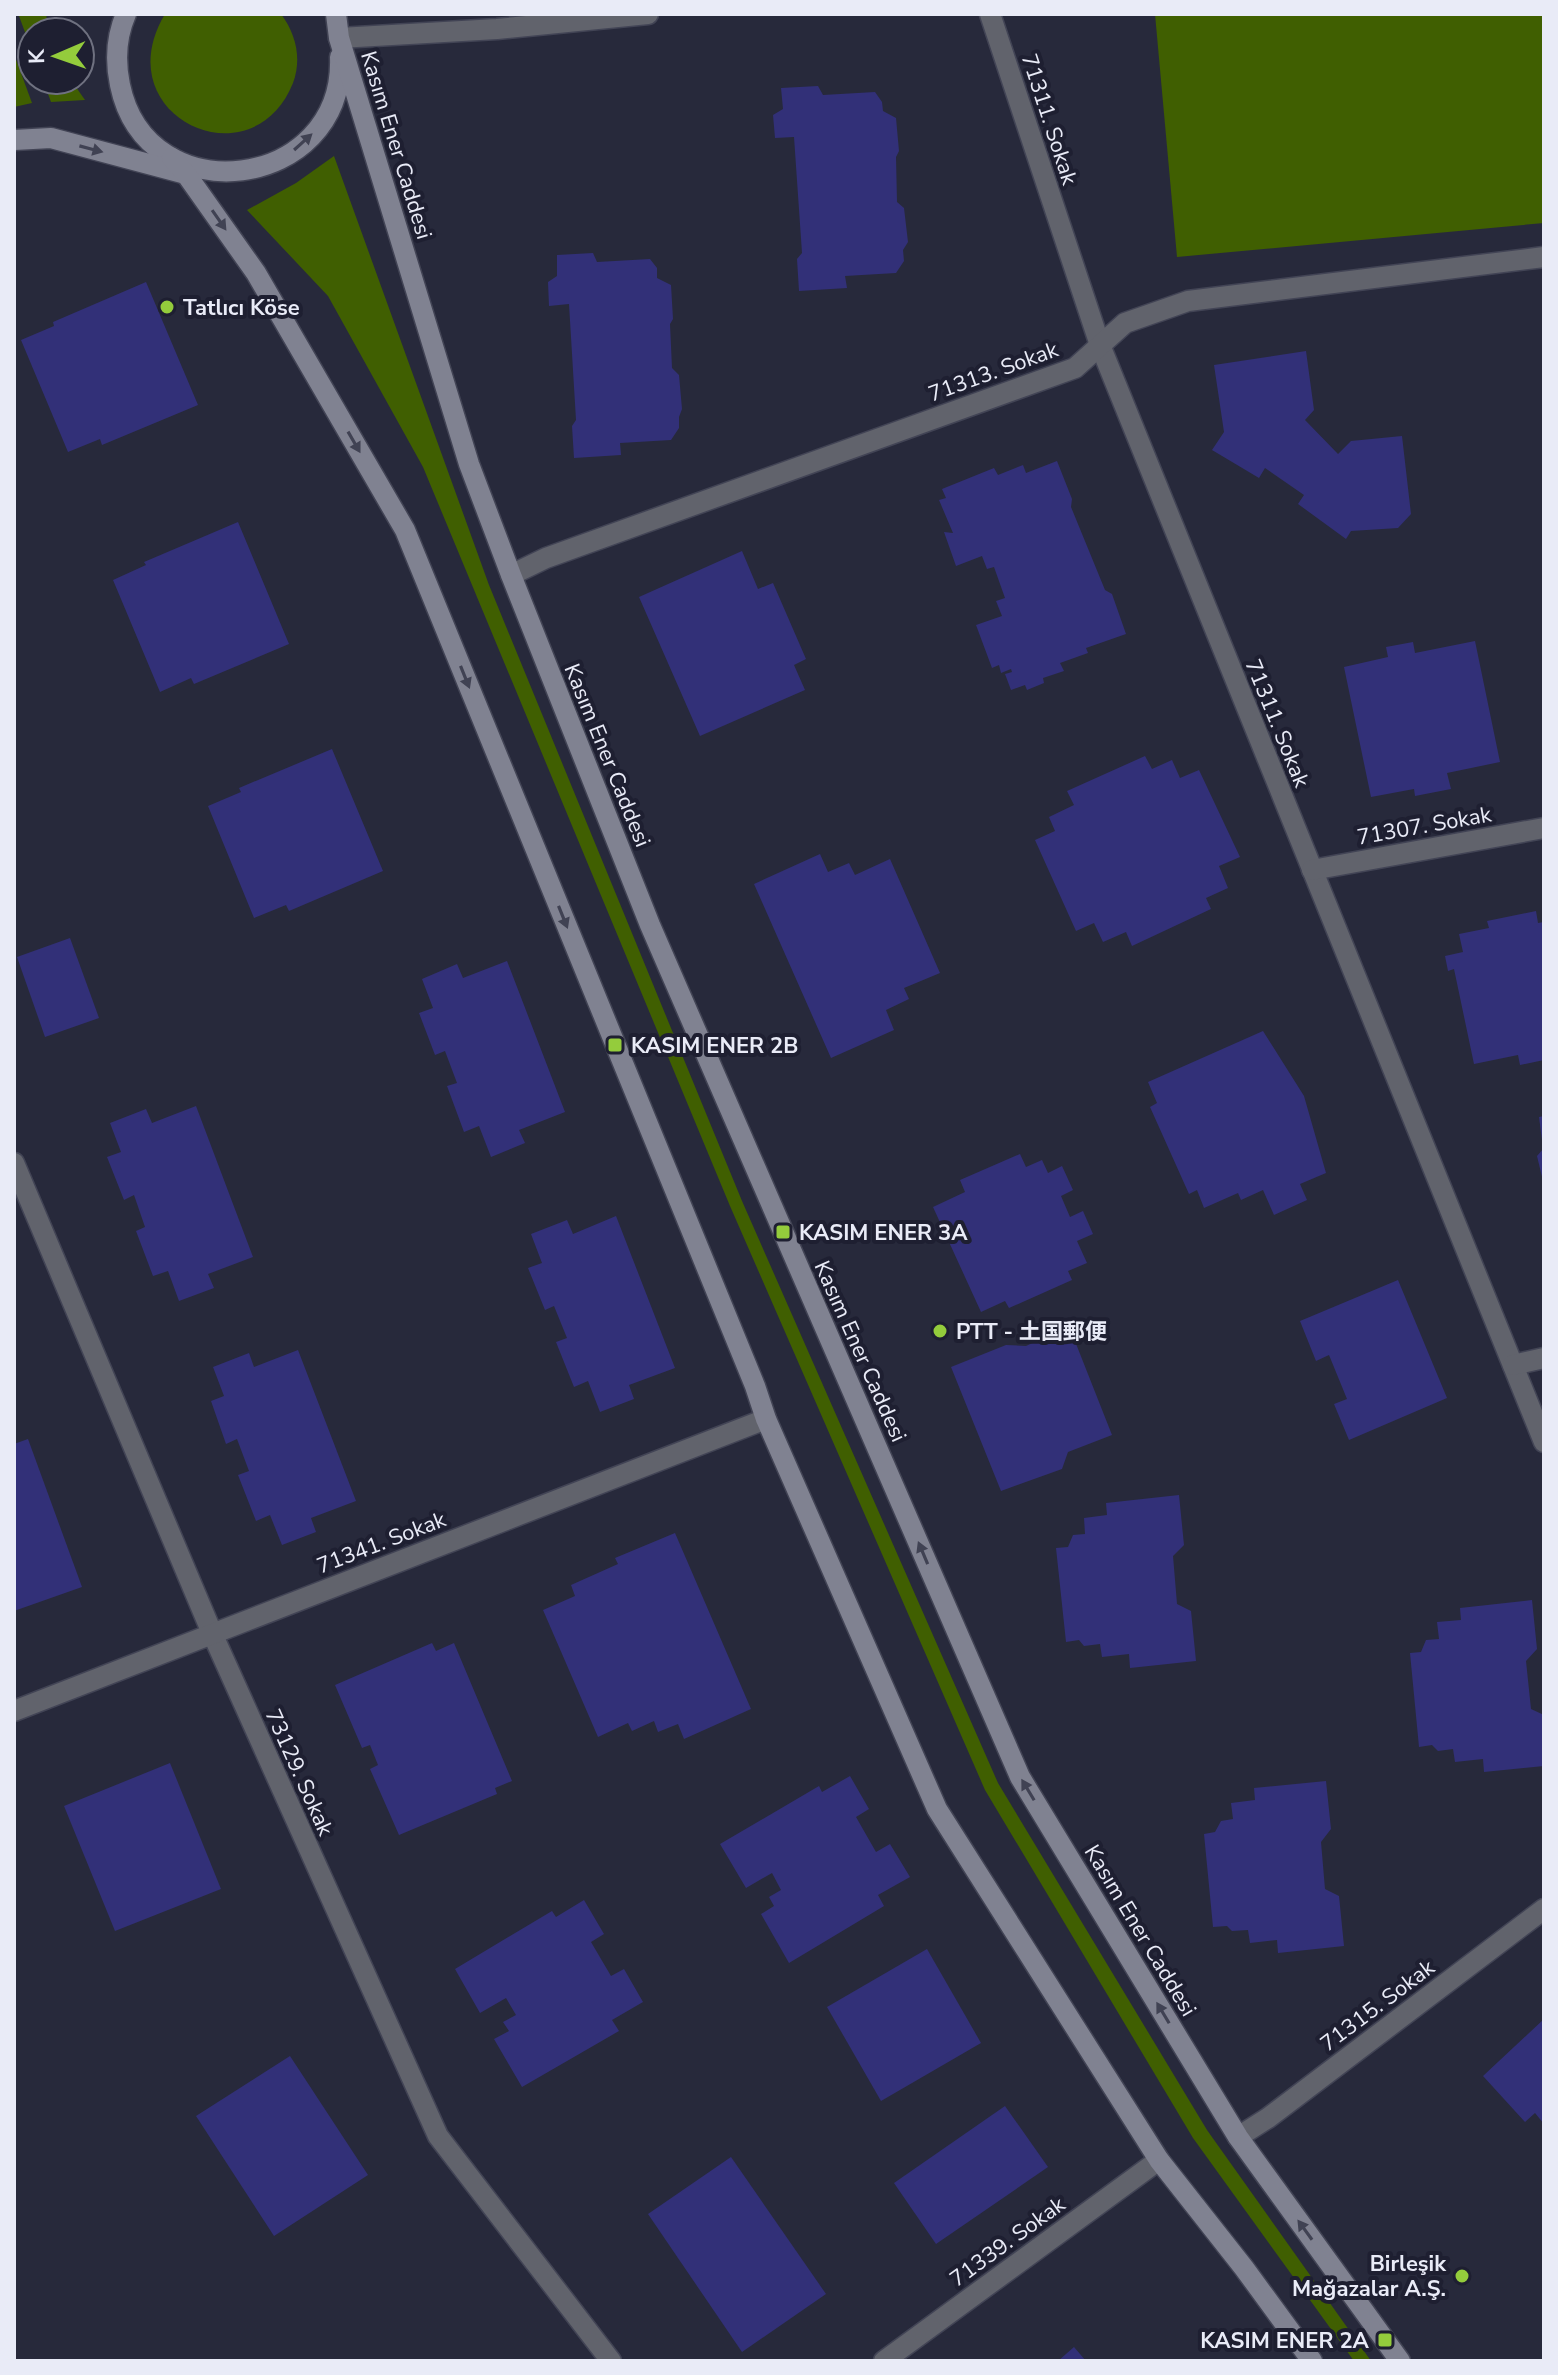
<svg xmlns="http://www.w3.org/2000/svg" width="1558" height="2375" font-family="'Nunito Sans','Noto Sans SC',sans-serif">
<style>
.green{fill:#405f01}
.building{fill:#323078}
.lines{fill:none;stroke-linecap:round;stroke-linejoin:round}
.minor-casing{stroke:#424455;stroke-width:23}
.tertiary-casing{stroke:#424455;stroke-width:23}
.secondary-casing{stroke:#424455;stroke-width:23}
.minor{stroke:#61636c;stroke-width:20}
.tertiary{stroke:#61636c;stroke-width:20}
.secondary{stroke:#808291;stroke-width:20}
.oneway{fill:#404253}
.poi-dot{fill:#94cc3c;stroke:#1e1f31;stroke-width:3}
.labels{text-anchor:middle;stroke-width:8;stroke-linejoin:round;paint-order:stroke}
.street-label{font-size:22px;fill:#e9ebf7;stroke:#1e1f31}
.poi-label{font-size:22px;font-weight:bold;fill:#e9ebf7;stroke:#1e1f31;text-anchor:start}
</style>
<rect width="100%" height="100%" fill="#27293b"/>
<g class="green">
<path d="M 21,14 L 46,14 L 49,32 L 32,32 L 32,51 L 19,16 Z"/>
<path d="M 165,14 L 281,14 C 296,34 302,59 293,83 C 252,185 104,116 165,14 Z"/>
<path d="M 1155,14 L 1544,14 L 1544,223 L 1177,257 Z"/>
<path d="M 14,54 L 32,103 L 14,107 Z"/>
<path d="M 43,80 L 71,80 L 85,100 L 51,102 Z"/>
<path d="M 334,156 L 489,585 L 742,1201 L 998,1783 L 1207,2130 L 1371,2361 L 1354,2361 L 1193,2138 L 985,1790 L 730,1206 L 423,467 L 328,296 L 247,210 L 296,183 Z"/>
</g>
<g class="building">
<path d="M 818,86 L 823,95 L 875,92 L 882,102 L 883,111 L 896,118 L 899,151 L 896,157 L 897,202 L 904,208 L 908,242 L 903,250 L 904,261 L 896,273 L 845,276 L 847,288 L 799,291 L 797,259 L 802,253 L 794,137 L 775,138 L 773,115 L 783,109 L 781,88 Z"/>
<path d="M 593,253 L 597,262 L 650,259 L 657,268 L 657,278 L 671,285 L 673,319 L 670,324 L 672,368 L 679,375 L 682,409 L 679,417 L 679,428 L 671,440 L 620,443 L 621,455 L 574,458 L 572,426 L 576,420 L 569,304 L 549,306 L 548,282 L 557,276 L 557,255 Z"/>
<path d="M 146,282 L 198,405 L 102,445 L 100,439 L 68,452 L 21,340 L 54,326 L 53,322 Z"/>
<path d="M 1306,351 L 1314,410 L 1305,420 L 1338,454 L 1351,441 L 1402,436 L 1411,514 L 1398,528 L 1351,531 L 1346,539 L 1298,504 L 1304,495 L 1265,468 L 1259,478 L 1212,450 L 1224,432 L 1214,365 Z"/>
<path d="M 1057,461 L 1072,499 L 1071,507 L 1105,590 L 1112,594 L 1126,634 L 1086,648 L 1088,653 L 1060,663 L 1064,671 L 1043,678 L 1044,683 L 1027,690 L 1025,685 L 1011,690 L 1005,674 L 1012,672 L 1011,669 L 1001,673 L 999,665 L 992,668 L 976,625 L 1002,616 L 996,601 L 1005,598 L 994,567 L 987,569 L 982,556 L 956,566 L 944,532 L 953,533 L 939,500 L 946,498 L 942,489 L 994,468 L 998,475 L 1023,465 L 1026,473 Z"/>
<path d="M 238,522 L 289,644 L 194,684 L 191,678 L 160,692 L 113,580 L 146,565 L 144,562 Z"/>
<path d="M 742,551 L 758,589 L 773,583 L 806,659 L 794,665 L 805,690 L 700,736 L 639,597 Z"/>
<path d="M 1475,641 L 1500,762 L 1447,773 L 1451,789 L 1415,796 L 1414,789 L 1371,797 L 1344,667 L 1388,657 L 1386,647 L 1413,642 L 1415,653 Z"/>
<path d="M 332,749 L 383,871 L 289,911 L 286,905 L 254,918 L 208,806 L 241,792 L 239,788 Z"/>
<path d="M 1145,756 L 1152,769 L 1172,760 L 1180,778 L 1199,770 L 1240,857 L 1219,866 L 1228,888 L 1206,898 L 1211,909 L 1132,946 L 1126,932 L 1103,942 L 1094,923 L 1076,931 L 1035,840 L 1055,831 L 1049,817 L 1074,805 L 1067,791 Z"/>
<path d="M 820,854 L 828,872 L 849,863 L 855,875 L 890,859 L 940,973 L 904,988 L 909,999 L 886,1010 L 894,1030 L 831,1058 L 754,884 Z"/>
<path d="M 1536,911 L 1538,923 L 1544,922 L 1544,1060 L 1520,1065 L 1518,1055 L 1474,1064 L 1454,969 L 1448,971 L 1445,956 L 1463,952 L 1459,934 L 1489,928 L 1487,921 Z"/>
<path d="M 70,938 L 99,1018 L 45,1037 L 17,957 Z"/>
<path d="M 507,961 L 565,1112 L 519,1130 L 525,1143 L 491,1157 L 479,1126 L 464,1132 L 447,1086 L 457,1083 L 445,1051 L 435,1055 L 419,1013 L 433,1008 L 422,979 L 457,964 L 463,978 Z"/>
<path d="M 1263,1031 L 1304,1096 L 1326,1173 L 1300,1184 L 1307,1200 L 1274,1215 L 1263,1190 L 1241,1200 L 1238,1193 L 1204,1208 L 1197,1190 L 1189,1194 L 1150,1107 L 1157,1103 L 1148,1082 Z"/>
<path d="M 196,1106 L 253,1257 L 208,1274 L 214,1288 L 179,1301 L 168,1271 L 153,1276 L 136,1231 L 145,1227 L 134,1195 L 124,1200 L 107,1157 L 121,1152 L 110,1123 L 146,1109 L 152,1123 Z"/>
<path d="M 1544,1116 L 1544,1139 L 1542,1140 L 1539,1117 Z"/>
<path d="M 1544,1148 L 1544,1181 L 1543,1181 L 1537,1156 Z"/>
<path d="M 1020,1154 L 1026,1167 L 1042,1160 L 1048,1173 L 1062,1166 L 1073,1190 L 1061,1196 L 1070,1217 L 1083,1211 L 1093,1234 L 1077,1241 L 1087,1263 L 1068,1271 L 1072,1280 L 1009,1308 L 1005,1301 L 981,1312 L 933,1207 L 965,1192 L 960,1180 Z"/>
<path d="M 616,1216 L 675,1368 L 629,1385 L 634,1399 L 600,1412 L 588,1381 L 574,1387 L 556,1342 L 567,1338 L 554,1306 L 545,1310 L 528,1268 L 542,1263 L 531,1234 L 567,1220 L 573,1234 Z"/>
<path d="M 1398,1280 L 1447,1398 L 1349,1440 L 1334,1404 L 1347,1399 L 1329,1355 L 1316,1361 L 1300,1321 Z"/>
<path d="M 1069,1326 L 1112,1435 L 1068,1452 L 1062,1469 L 1001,1491 L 951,1367 L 1006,1345 L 1026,1346 Z"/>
<path d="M 298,1350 L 356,1501 L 311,1518 L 316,1532 L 282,1545 L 270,1515 L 256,1521 L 238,1475 L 249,1471 L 237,1439 L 226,1444 L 211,1401 L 224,1396 L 213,1367 L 249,1353 L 254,1367 Z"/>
<path d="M 28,1439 L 82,1587 L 14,1611 L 14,1444 Z"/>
<path d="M 1179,1495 L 1184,1545 L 1173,1556 L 1177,1604 L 1191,1611 L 1196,1661 L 1130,1668 L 1129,1654 L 1102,1657 L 1100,1644 L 1084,1646 L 1079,1640 L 1066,1642 L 1056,1548 L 1068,1547 L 1073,1535 L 1085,1534 L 1084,1518 L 1107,1515 L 1106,1503 Z"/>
<path d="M 675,1533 L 751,1709 L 684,1739 L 678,1724 L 658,1732 L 654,1721 L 632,1731 L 628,1723 L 598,1737 L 543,1610 L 575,1596 L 571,1585 L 618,1564 L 615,1558 Z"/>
<path d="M 1532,1600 L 1537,1649 L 1526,1661 L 1531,1709 L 1544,1715 L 1544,1766 L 1484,1772 L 1483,1759 L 1455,1762 L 1453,1749 L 1438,1751 L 1432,1745 L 1419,1747 L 1410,1653 L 1421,1652 L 1426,1640 L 1439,1639 L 1437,1622 L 1461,1620 L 1460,1608 Z"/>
<path d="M 432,1643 L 436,1651 L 454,1643 L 512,1781 L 495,1788 L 497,1794 L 399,1835 L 370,1769 L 378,1765 L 370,1745 L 362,1748 L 335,1685 Z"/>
<path d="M 170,1763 L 221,1889 L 115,1931 L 64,1806 Z"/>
<path d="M 850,1776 L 869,1809 L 856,1817 L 876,1852 L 890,1844 L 910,1877 L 878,1895 L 884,1906 L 789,1963 L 761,1914 L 774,1906 L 769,1897 L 781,1890 L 772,1873 L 746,1888 L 720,1844 L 819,1786 L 822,1792 Z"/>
<path d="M 1326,1781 L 1331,1829 L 1321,1842 L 1325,1889 L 1339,1896 L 1344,1946 L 1278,1953 L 1277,1940 L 1250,1943 L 1248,1930 L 1232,1931 L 1227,1926 L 1213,1927 L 1204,1834 L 1215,1832 L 1221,1821 L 1233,1819 L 1231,1803 L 1255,1800 L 1254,1788 Z"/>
<path d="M 584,1900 L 604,1934 L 591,1942 L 611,1976 L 624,1969 L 643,2002 L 612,2020 L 619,2031 L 522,2087 L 494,2039 L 509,2031 L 503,2022 L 516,2015 L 506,1998 L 480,2013 L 455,1969 L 552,1911 L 556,1917 Z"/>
<path d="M 927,1949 L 981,2043 L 881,2101 L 827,2007 Z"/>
<path d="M 1544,2019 L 1544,2124 L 1535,2113 L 1525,2122 L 1483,2076 Z"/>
<path d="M 290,2056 L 368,2175 L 274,2236 L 196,2116 Z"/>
<path d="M 1005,2106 L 1048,2167 L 936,2244 L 894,2183 Z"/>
<path d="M 731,2157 L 826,2294 L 742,2352 L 648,2214 Z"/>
<path d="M 1074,2347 L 1086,2361 L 1058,2361 Z"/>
</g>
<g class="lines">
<defs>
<g id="minor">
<path d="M 990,14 L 1100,345 L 1544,1442"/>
<path d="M 511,575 L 546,558 L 1075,368 L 1125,323 L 1188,301 L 1544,257"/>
<path d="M 1312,870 L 1544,828"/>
<path d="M 14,1163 L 212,1633 L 438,2136 L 611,2361"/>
<path d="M 1513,1365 L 1544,1358"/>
<path d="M 14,1711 L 766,1419"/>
<path d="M 1238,2137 L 1268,2118 L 1544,1909"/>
<path d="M 884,2361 L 1159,2160"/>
</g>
<path id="tertiary" d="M 339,38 L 497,29 L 648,14"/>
<g id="secondary">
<path d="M 126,14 C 116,37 115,61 120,85 C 147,216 345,191 340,57"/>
<path d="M 336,14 L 339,38 L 469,464 L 511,575 L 650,925 L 1020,1777 L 1238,2137 L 1400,2361"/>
<path d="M 14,140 L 51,138 L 186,174"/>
<path d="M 172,158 L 186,174 L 256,273 L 405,530 L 755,1386 L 766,1419 L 937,1809 L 1159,2160 L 1244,2268 L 1312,2361"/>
</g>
</defs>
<use href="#minor" class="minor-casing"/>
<use href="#tertiary" class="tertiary-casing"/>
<use href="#secondary" class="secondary-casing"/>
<use href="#minor" class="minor"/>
<use href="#tertiary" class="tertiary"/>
<use href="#secondary" class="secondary"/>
</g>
<defs><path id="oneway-solid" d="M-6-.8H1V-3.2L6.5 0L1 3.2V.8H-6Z" transform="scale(2)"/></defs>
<g class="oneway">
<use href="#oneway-solid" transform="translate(303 142) rotate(-42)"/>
<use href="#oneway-solid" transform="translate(91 149) rotate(15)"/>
<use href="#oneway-solid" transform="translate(219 220) rotate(55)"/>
<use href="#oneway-solid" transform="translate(354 442) rotate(60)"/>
<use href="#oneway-solid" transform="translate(465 677) rotate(68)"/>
<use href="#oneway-solid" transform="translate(563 917) rotate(68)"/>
<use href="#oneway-solid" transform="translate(923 1553) rotate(-113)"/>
<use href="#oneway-solid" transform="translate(1028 1790) rotate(-121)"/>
<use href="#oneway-solid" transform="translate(1163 2013) rotate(-121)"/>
<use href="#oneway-solid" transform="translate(1305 2230) rotate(-126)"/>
</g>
<g class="poi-dot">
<circle cx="167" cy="307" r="8"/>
<rect x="607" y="1037" width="16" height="16" rx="4"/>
<rect x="775" y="1224" width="16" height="16" rx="4"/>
<circle cx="940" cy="1331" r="8"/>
<circle cx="1462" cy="2276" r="8"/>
<rect x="1377" y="2332" width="16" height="16" rx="4"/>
</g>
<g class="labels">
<g class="street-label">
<text transform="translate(1050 119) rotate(72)" y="8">71311. Sokak</text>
<text transform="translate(397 145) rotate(73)" y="8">Kasım Ener Caddesi</text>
<text transform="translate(993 371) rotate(-20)" y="8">71313. Sokak</text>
<text transform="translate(1278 723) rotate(68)" y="8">71311. Sokak</text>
<text transform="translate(608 755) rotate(68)" y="8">Kasım Ener Caddesi</text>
<text transform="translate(1424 825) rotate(-10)" y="8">71307. Sokak</text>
<text transform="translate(861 1351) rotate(66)" y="8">Kasım Ener Caddesi</text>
<text transform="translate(381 1542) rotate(-21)" y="8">71341. Sokak</text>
<text transform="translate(300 1772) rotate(66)" y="8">73129. Sokak</text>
<text transform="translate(1141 1930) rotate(59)" y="8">Kasım Ener Caddesi</text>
<text transform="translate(1377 2005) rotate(-37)" y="8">71315. Sokak</text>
<text transform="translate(1007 2241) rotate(-36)" y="8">71339. Sokak</text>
</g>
<g class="poi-label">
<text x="183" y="315">Tatlıcı Köse</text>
<text x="631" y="1053">KASIM ENER 2B</text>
<text x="799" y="1240">KASIM ENER 3A</text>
<text x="956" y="1339">PTT - 土国郵便</text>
<text x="1446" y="2271" text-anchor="end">Birleşik<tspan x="1446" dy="25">Mağazalar A.Ş.</tspan></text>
<text x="1369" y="2348" text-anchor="end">KASIM ENER 2A</text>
</g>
</g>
<rect width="1558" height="2375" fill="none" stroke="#e9ebf7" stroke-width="32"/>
<g transform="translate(56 56) rotate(268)"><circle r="38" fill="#1e1f31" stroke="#6f7180" stroke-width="2"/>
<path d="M0-6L14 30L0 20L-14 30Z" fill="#94cc3c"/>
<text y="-12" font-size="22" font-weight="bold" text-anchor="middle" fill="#e9ebf7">K</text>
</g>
</svg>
